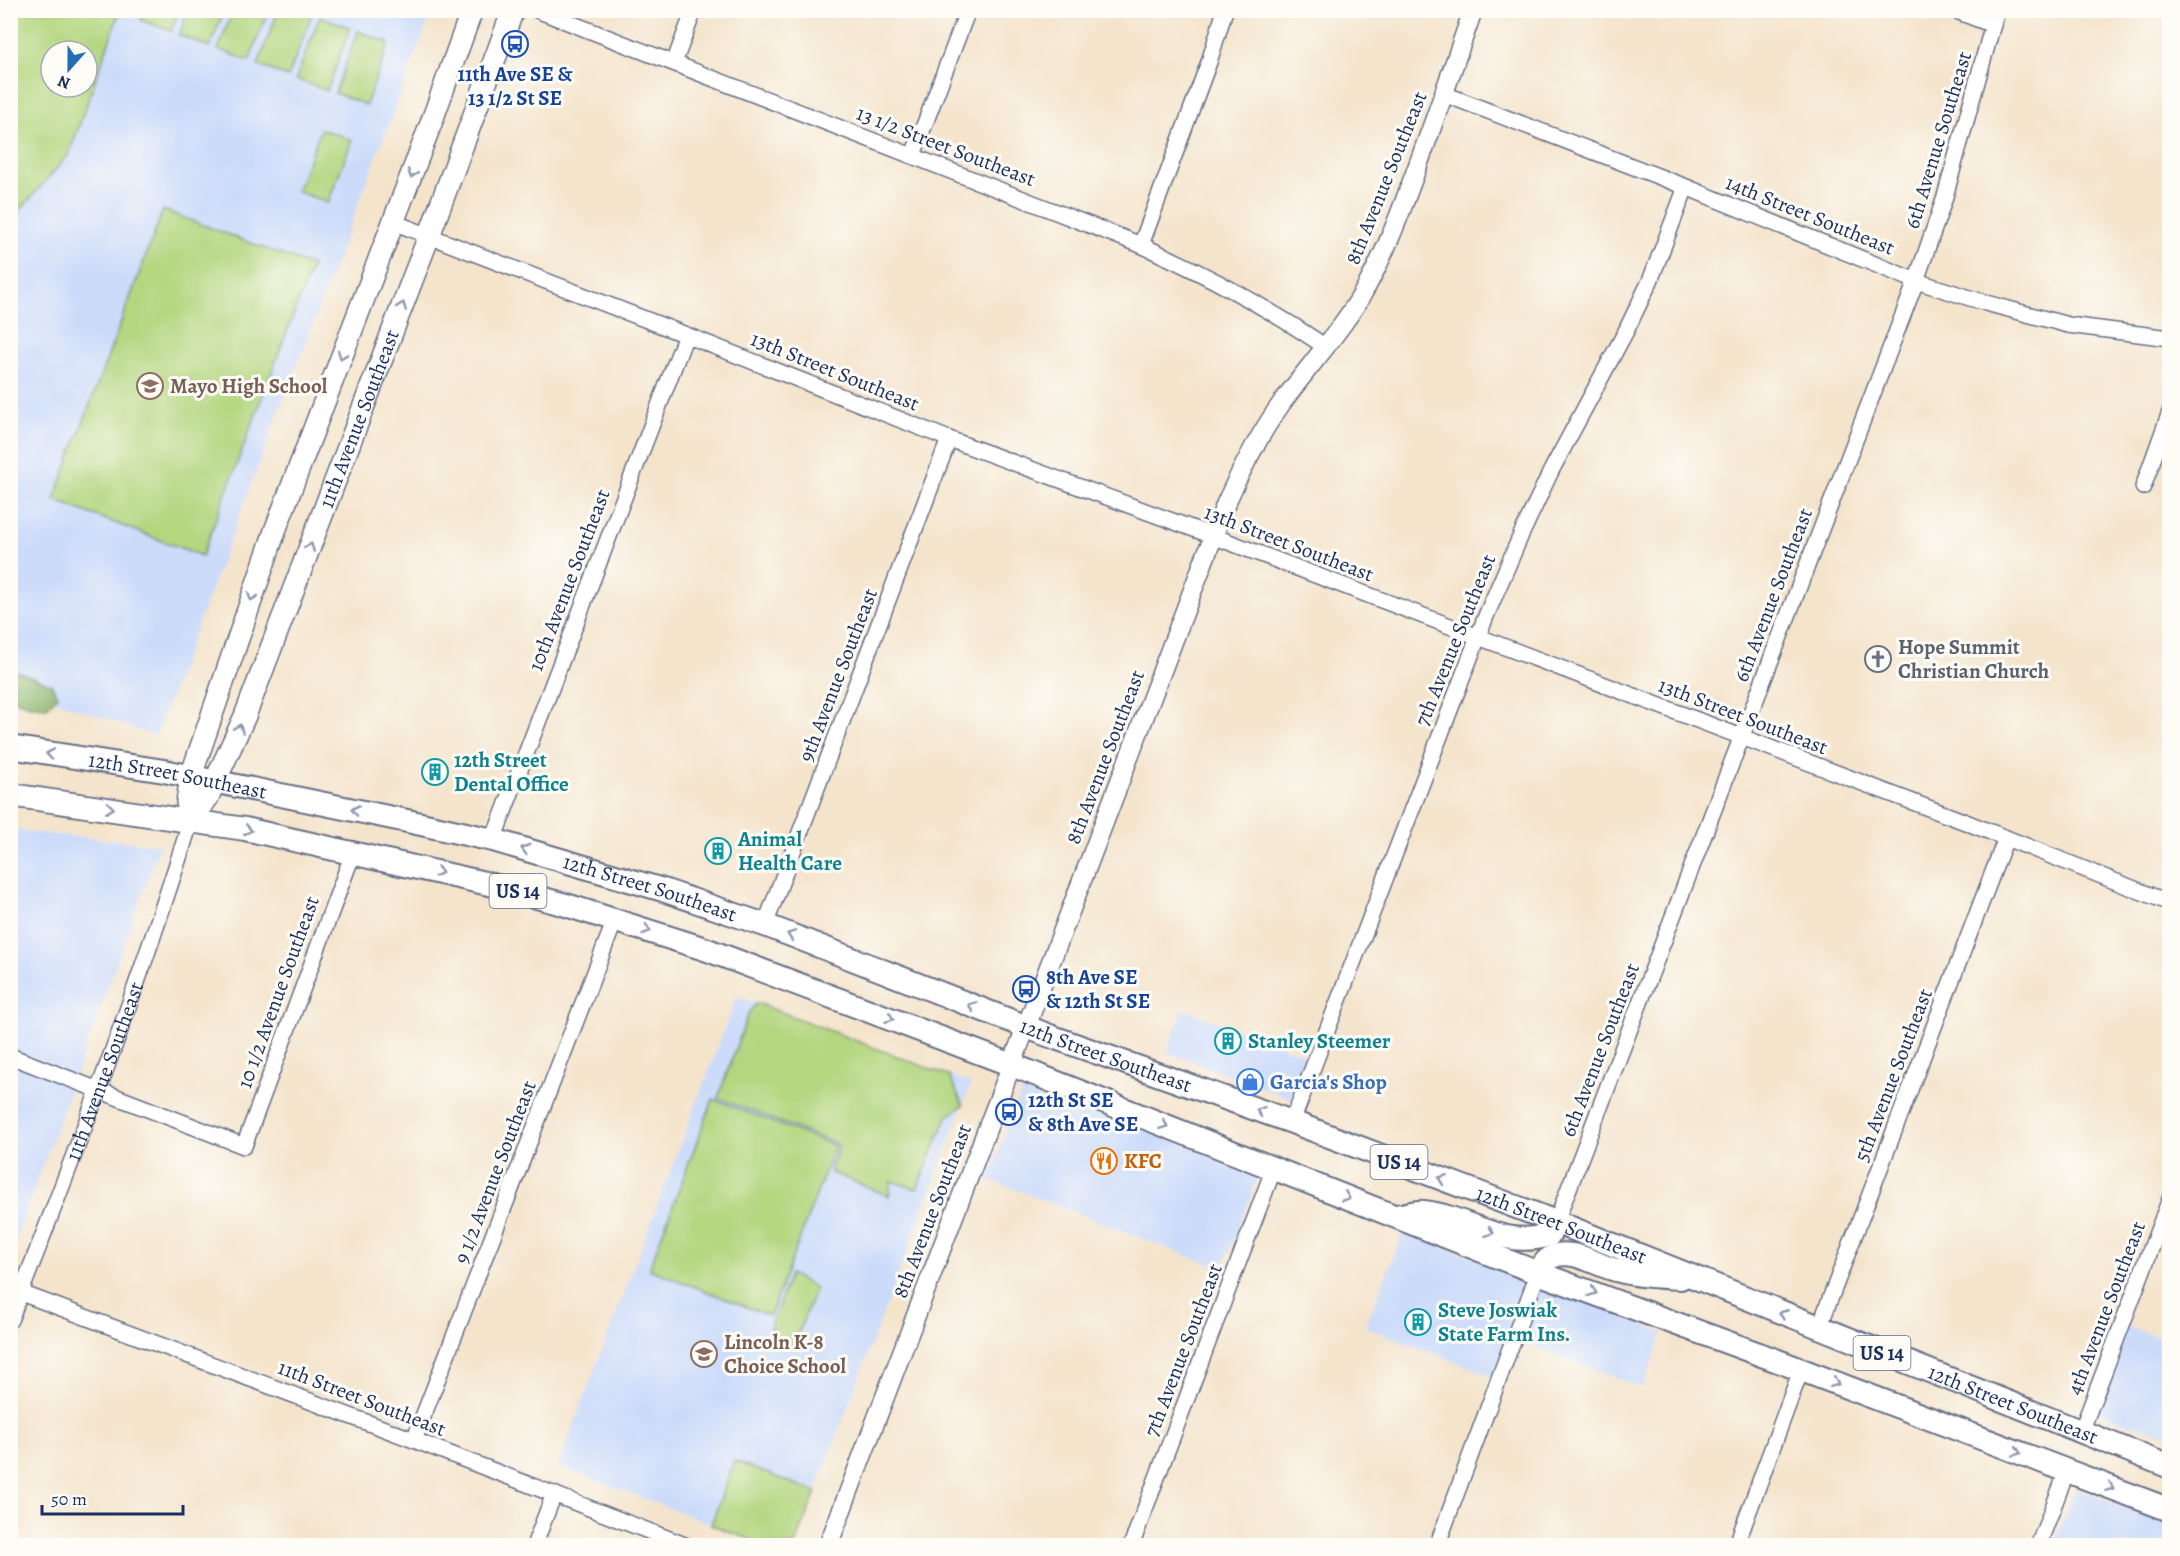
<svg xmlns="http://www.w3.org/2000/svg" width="2180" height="1556" font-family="Alegreya,serif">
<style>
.built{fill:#ccdbfa;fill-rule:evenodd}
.green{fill:#b4d67f;stroke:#68826e;stroke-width:1.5;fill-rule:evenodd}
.forest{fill:#8fb76e;stroke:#557366;stroke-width:1.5}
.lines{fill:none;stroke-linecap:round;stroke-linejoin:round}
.minor-casing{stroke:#676e84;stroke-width:18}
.tertiary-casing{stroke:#676e84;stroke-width:21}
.secondary-casing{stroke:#676e84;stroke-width:24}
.primary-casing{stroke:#676e84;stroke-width:26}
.minor{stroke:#fff;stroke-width:15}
.tertiary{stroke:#fff;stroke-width:18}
.secondary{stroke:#fff;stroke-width:21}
.primary{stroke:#fff;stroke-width:22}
.oneway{stroke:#8d97ae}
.labels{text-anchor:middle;stroke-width:6;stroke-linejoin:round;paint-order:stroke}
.shield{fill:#fdfcf7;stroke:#5f6c8c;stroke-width:1.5}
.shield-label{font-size:20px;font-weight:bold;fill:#1b2f5e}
.transit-label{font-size:21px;font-weight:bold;fill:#164399;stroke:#fdfcf7;text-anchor:start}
.street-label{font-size:21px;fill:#1b2f5e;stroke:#fdfcf7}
.education-label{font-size:21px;font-weight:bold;fill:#785e54;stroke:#fdfcf7;text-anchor:start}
.worship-label{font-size:21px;font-weight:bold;fill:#5b616d;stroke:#fdfcf7;text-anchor:start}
.culture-label{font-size:21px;font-weight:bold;fill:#0d838f;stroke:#fdfcf7;text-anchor:start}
.shop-label{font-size:21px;font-weight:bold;fill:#366cbe;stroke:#fdfcf7;text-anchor:start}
.food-label{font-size:21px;font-weight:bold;fill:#c56008;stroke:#fdfcf7;text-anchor:start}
</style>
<rect width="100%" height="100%" fill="#fdfcf7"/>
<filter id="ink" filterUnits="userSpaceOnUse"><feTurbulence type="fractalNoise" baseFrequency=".0167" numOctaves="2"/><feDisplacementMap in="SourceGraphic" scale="12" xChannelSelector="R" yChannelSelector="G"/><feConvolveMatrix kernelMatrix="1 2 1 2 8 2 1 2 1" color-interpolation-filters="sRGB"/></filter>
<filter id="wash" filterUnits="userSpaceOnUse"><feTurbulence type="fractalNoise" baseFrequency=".008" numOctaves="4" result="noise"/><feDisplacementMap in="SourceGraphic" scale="24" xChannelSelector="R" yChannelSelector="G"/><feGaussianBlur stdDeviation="1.35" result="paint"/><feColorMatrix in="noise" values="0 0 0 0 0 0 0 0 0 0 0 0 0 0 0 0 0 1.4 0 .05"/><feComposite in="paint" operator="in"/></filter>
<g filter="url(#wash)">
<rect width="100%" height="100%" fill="#f4e4cc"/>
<g class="built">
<path d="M 11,11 L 432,11 L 155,736 L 11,685 ZM 51,51 L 87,51 L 87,87 L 51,87 Z"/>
<path d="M 11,830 L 160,845 L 11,1252 Z"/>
<path d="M 737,996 L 971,1084 L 795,1545 L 766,1545 L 558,1466 Z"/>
<path d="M 1183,1009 L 1316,1059 L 1300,1102 L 1167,1052 Z"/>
<path d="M 1025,1082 L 1260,1172 L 1222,1269 L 988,1179 Z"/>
<path d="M 1404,1230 L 1663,1332 L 1643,1388 L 1514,1339 L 1499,1379 L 1365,1327 Z"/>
<path d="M 2122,1324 L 2169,1342 L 2169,1435 L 2123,1422 L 2091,1407 Z"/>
<path d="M 2075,1488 L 2169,1524 L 2169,1545 L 2053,1545 Z"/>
</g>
<g class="green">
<path d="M 10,11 L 120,11 L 69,154 L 15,216 L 10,216 ZM 51,51 L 87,51 L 87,87 L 51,87 Z"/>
<path d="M 144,11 L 144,10 L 179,11 L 171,31 L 141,20 Z"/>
<path d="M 188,11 L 224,11 L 210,47 L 179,35 Z"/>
<path d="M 233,11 L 268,11 L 249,61 L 218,49 Z"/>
<path d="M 278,11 L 303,11 L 312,14 L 288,77 L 258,65 Z"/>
<path d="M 320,16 L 350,28 L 327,91 L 296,79 Z"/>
<path d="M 358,31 L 389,43 L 366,105 L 335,93 Z"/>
<path d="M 321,129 L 352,140 L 328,203 L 297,191 Z"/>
<path d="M 163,210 L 312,266 L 202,556 L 54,500 Z"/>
<path d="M 757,1003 L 949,1076 L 963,1105 L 947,1117 L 917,1189 L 891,1181 L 889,1196 L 830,1172 L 839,1145 L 718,1098 L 749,1012 Z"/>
<path d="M 713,1099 L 835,1146 L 770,1316 L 649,1269 Z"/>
<path d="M 790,1274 L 816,1288 L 793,1346 L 773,1339 L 775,1331 L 770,1329 Z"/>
<path d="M 734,1461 L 816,1492 L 795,1545 L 766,1545 L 711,1525 Z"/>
</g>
<path class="forest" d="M 11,669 L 51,684 L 58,696 L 47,707 L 33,706 L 11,699 Z"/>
</g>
<g filter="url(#ink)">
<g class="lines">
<defs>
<g id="minor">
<path d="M 537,10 L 1141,245 C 1208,275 1265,306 1326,347"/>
<path d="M 1954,10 L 1993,25"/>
<path d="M 674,63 L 694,10"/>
<path d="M 1444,94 L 1686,187 L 1916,281 L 1986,303 L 2068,325 L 2170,338"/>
<path d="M 913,155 L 968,10"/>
<path d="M 393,222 L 686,335 L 949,439 L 1213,536 L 1968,823 L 2170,903"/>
<path d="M 1141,245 L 1209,62 L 1225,10"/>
<path d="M 2143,487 L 2170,412"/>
<path d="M 493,840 L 686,335"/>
<path d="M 765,925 L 949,439"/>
<path d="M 10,1056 L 244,1146 L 353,853"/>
<path d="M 1292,1122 L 1486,616 L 1521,535 L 1551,471 L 1626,331 L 1650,281 L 1686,187"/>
<path d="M 1556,1222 L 1916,281 L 1944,200 L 1997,10"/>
<path d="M 21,1293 L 414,1440 L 687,1546"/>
<path id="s1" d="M 10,1320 C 75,1155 138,989 191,820"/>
<path d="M 1819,1328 L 2006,838"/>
<path d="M 2081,1432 L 2170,1199"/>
<path d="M 414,1440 L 615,920"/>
<path d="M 534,1546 L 554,1494"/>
<path d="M 1131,1546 L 1274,1168"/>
<path d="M 1437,1546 L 1538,1273"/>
<path d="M 1736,1546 L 1801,1370"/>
<path d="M 2038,1546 L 2067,1471"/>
</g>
<path id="tertiary" d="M 828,1546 L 1226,503 C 1242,468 1259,435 1281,404 C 1307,368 1337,336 1360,298 C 1385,256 1401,211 1418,165 C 1437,114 1455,62 1473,10"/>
<g id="secondary">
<path id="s2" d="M 191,820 L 208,797 L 245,716 L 429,236 L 513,10"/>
<path d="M 191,820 L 187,802 L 191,776 L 276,528 L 430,126 L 472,10"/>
</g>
<g id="primary">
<path id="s3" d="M 10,747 L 164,771 L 412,822 L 493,840 L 663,890 L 765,925 L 1050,1036 L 1292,1122 L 1556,1222 L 2170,1467"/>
<path d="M 10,795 L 245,829 L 489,884 L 566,905 L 705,949 L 1012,1065 L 1538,1273 L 1778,1361 L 2170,1510"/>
<path d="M 1401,1215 C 1408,1214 1417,1211 1424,1212 C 1469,1217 1502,1250 1549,1235 L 1556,1222"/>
<path d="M 1538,1273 C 1542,1266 1546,1259 1554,1256 C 1575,1249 1596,1265 1616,1270 C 1637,1276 1659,1277 1681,1278"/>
</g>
</defs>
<use href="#minor" class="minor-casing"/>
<use href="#tertiary" class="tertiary-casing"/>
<use href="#secondary" class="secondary-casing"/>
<use href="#primary" class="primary-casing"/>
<use href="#minor" class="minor"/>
<use href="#tertiary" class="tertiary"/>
<use href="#secondary" class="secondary"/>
<use href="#primary" class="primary"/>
</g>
<defs><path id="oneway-chevron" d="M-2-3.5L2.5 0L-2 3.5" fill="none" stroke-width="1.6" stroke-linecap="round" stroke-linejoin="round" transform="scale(1.5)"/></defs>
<g class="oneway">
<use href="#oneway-chevron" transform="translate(412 174) rotate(111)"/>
<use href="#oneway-chevron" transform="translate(402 306) rotate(-69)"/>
<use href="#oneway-chevron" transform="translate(342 355) rotate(111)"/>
<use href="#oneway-chevron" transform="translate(310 547) rotate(-69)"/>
<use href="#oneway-chevron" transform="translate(252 597) rotate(109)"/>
<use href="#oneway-chevron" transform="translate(239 728) rotate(-67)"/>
<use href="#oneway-chevron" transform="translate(50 754) rotate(-170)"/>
<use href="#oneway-chevron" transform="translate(110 808) rotate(8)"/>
<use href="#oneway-chevron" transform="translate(355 810) rotate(-169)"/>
<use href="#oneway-chevron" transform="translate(248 830) rotate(12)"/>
<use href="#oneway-chevron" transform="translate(525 849) rotate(-164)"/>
<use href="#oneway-chevron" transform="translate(439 872) rotate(13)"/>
<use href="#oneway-chevron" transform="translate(647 930) rotate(18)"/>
<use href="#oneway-chevron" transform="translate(791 935) rotate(-159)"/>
<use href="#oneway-chevron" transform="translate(972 1006) rotate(-159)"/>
<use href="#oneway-chevron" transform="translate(890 1018) rotate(21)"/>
<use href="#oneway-chevron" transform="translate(1260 1111) rotate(-161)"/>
<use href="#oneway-chevron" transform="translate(1164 1125) rotate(21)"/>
<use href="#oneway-chevron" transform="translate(1442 1179) rotate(-159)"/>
<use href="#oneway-chevron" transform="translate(1346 1197) rotate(22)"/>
<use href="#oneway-chevron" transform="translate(1490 1232) rotate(19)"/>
<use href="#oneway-chevron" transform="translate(1593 1292) rotate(20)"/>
<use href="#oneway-chevron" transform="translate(1783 1314) rotate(-158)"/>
<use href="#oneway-chevron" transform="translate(1835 1383) rotate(21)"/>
<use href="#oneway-chevron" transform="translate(2017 1452) rotate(21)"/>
<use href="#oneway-chevron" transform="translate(2110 1487) rotate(21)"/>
</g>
</g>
<defs>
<symbol id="bus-ring" viewBox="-11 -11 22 22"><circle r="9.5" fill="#fdfcf7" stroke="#1a4fb4" stroke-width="1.5"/><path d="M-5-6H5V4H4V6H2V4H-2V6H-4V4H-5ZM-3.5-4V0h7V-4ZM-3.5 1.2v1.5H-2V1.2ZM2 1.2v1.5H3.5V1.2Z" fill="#1a4fb4"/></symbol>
<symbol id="school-ring" viewBox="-11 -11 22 22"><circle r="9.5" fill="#fdfcf7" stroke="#8d6e63" stroke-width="1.5"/><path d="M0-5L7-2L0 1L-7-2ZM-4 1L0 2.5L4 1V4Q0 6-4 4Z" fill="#8d6e63"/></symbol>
<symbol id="church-ring" viewBox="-11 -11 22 22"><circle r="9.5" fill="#fdfcf7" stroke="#6b7280" stroke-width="1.5"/><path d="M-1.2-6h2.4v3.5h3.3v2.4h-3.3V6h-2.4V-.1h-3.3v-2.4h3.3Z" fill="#6b7280"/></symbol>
<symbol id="building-ring" viewBox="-11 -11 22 22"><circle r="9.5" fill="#fdfcf7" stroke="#0f9aa8" stroke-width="1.5"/><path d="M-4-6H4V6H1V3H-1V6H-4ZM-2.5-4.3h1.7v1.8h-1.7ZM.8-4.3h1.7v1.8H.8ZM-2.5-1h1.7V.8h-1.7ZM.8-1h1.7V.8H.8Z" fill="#0f9aa8"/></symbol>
<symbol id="shop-ring" viewBox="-11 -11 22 22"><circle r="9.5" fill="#fdfcf7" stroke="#3f7fe0" stroke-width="1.5"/><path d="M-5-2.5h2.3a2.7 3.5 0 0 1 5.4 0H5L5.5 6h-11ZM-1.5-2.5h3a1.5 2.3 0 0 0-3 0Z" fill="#3f7fe0"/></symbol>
<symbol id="restaurant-ring" viewBox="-11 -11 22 22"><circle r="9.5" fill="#fdfcf7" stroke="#e8710a" stroke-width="1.5"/><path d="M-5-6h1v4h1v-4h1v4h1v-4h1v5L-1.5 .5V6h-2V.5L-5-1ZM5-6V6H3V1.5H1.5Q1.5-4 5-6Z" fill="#e8710a"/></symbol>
</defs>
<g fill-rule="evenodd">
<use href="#bus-ring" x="500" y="29" width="30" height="30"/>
<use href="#school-ring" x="135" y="371" width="30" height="30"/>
<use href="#church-ring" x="1863" y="644" width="30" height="30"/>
<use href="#building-ring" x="420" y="757" width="30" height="30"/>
<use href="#building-ring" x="703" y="836" width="30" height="30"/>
<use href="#bus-ring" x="1011" y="974" width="30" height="30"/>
<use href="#building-ring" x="1213" y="1026" width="30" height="30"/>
<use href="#shop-ring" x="1235" y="1067" width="30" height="30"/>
<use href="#bus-ring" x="994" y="1097" width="30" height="30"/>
<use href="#restaurant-ring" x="1089" y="1146" width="30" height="30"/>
<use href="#building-ring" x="1403" y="1307" width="30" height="30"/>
<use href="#school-ring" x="689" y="1339" width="30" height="30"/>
</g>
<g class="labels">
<g class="shield">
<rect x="489.5" y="874" width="57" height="34" rx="4.5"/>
<rect x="1370.5" y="1145" width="57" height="34" rx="4.5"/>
<rect x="1853.5" y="1336" width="57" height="34" rx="4.5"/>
</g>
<g class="shield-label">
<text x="518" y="898">US 14</text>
<text x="1399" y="1169">US 14</text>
<text x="1882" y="1360">US 14</text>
</g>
<g class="transit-label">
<text x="515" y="81" text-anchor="middle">11th Ave SE &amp;<tspan x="515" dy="24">13 1/2 St SE</tspan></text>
<text x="1046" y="984">8th Ave SE<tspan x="1046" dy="24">&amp; 12th St SE</tspan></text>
<text x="1028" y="1107">12th St SE<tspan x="1028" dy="24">&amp; 8th Ave SE</tspan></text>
</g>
<g class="street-label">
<text transform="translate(1938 140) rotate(-73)" y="7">6th Avenue Southeast</text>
<text transform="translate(946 146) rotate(21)" y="7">13 1/2 Street Southeast</text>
<text transform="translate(1386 178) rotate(-68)" y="7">8th Avenue Southeast</text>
<text transform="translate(1810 215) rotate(22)" y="7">14th Street Southeast</text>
<text transform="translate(835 371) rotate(22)" y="7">13th Street Southeast</text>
<text dy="7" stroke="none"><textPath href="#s2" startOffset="436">11th Avenue Southeast</textPath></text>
<text transform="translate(1289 543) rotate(21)" y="7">13th Street Southeast</text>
<text transform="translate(569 580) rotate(-69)" y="7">10th Avenue Southeast</text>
<text transform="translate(1773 595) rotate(-69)" y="7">6th Avenue Southeast</text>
<text transform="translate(1455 640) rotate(-68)" y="7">7th Avenue Southeast</text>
<text transform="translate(838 675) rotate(-69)" y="7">9th Avenue Southeast</text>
<text transform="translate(1743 716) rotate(21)" y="7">13th Street Southeast</text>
<text transform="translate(1105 757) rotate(-69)" y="7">8th Avenue Southeast</text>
<text dy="7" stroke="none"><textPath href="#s3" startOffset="170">12th Street Southeast</textPath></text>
<text dy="7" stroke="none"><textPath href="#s3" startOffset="656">12th Street Southeast</textPath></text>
<text transform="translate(278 992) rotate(-70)" y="7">10 1/2 Avenue Southeast</text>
<text transform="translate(1600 1050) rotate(-69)" y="7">6th Avenue Southeast</text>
<text dy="7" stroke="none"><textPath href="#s3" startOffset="1142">12th Street Southeast</textPath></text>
<text dy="7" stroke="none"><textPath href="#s1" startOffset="266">11th Avenue Southeast</textPath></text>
<text transform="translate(1893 1075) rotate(-69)" y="7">5th Avenue Southeast</text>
<text transform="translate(495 1172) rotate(-69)" y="7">9 1/2 Avenue Southeast</text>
<text transform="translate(932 1211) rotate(-69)" y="7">8th Avenue Southeast</text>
<text dy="7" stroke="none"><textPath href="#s3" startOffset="1628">12th Street Southeast</textPath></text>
<text transform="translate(2106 1308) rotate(-69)" y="7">4th Avenue Southeast</text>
<text transform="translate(1183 1350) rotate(-69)" y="7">7th Avenue Southeast</text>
<text transform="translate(362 1398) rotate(21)" y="7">11th Street Southeast</text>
<text dy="7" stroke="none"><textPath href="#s3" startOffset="2114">12th Street Southeast</textPath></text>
</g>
<g class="education-label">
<text x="170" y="393">Mayo High School</text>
<text x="724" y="1349">Lincoln K-8<tspan x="724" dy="24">Choice School</tspan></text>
</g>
<g class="worship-label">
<text x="1898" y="654">Hope Summit<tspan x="1898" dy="24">Christian Church</tspan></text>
</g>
<g class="culture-label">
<text x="454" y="767">12th Street<tspan x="454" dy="24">Dental Office</tspan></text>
<text x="738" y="846">Animal<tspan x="738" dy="24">Health Care</tspan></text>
<text x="1248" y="1048">Stanley Steemer</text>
<text x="1438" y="1317">Steve Joswiak<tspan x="1438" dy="24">State Farm Ins.</tspan></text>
</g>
<g class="shop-label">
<text x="1270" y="1089">Garcia's Shop</text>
</g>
<g class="food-label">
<text x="1124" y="1168">KFC</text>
</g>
</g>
<rect width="2180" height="1556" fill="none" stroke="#fdfcf7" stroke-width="36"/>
<g transform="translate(69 69) rotate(201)"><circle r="28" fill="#fdfcf7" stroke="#a3aaba" stroke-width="1.5"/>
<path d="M0-4.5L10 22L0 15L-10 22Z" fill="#1f6fb2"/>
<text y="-9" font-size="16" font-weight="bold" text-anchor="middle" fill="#1b2f5e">N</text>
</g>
<path d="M42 1505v9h141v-9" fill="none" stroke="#1b2f5e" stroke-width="3"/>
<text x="51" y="1505" font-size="18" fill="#1b2f5e" stroke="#fdfcf7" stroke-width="4.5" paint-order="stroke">50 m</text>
</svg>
